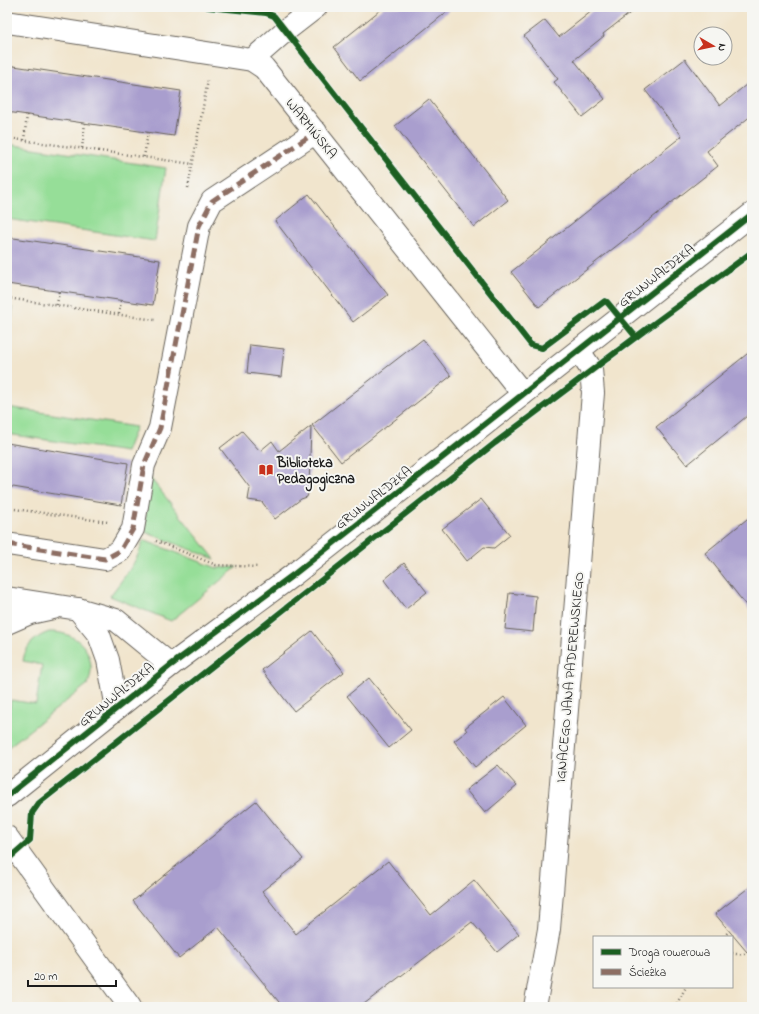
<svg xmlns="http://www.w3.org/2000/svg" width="759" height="1014" font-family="'Indie Flower',sans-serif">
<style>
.green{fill:#96de98;stroke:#597d5a}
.building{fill:#a99ece}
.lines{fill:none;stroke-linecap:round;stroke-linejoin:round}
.minor-casing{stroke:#67625a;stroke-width:24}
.path{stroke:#67625a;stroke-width:2.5;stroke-dasharray:1 3;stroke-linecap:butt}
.minor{stroke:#fff;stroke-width:22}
.quiet{stroke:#8d6e63;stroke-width:5;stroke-dasharray:10 5;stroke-linecap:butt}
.cycleway-casing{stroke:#f6f6f2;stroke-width:8}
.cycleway{stroke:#1b5e20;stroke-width:6}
.labels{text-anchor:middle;stroke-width:4;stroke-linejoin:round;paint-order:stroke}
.street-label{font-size:14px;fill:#1c1c1c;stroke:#f6f6f2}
.poi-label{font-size:14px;font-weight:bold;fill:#1c1c1c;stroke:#f6f6f2;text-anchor:start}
</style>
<rect width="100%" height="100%" fill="#f6f6f2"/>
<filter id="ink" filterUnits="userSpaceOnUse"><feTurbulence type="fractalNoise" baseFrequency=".025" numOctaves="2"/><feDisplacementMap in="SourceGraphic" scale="8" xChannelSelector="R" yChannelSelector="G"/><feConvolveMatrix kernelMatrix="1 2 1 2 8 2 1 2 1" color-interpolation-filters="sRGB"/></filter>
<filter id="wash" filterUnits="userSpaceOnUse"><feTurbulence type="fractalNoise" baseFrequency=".012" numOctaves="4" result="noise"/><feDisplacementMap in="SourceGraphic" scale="16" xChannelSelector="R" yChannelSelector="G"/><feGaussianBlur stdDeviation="0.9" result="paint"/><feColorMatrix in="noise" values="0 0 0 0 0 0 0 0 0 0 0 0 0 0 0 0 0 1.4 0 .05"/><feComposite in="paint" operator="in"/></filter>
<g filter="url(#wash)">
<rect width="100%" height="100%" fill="#f1e5cd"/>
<g class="green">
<path d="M 7,144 L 166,168 L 155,241 L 7,219 Z"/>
<path d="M 7,307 L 13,308 L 7,353 Z"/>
<path d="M 7,407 L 136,427 L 126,452 L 7,434 Z"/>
<path d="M 148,475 L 215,559 L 145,532 Z"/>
<path d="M 143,540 L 217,568 L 237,567 L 171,621 L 110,596 C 123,578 138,562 143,540 Z"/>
<path d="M 49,632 C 79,631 99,655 88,684 L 7,748 L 7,725 L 11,700 L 36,704 L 42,665 L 23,661 C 25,646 35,637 49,632 Z"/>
</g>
<g id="blocks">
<g class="building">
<path d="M 384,7 L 453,7 L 360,81 L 334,47 Z"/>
<path d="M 597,7 L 638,7 L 603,34 L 604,36 L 574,60 L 605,99 L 582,117 L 554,82 L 558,79 L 524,36 L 545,20 L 559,37 Z"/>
<path d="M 685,59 L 720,106 L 752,80 L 752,115 L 707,151 L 718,166 L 539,307 L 511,272 L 682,136 L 645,90 Z"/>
<path d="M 7,65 L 181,91 L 174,136 L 7,112 Z"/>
<path d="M 429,99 L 508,200 L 474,227 L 395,126 Z"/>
<path d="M 309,194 L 388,295 L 353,322 L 275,221 Z"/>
<path d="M 7,237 L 160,260 L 153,305 L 7,284 Z"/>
<path d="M 423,339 L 451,376 L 341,462 L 312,425 Z"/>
<path d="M 250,345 L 284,349 L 281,377 L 247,373 Z"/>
<path d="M 752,350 L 752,412 L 687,465 L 656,427 Z"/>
<path d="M 311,426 L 309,489 L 307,497 L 301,499 L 275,519 L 262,502 L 248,500 L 250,488 L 220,448 L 242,431 L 260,451 L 272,441 L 279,451 Z"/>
<path d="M 7,443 L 128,463 L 121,505 L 7,486 Z"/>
<path d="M 481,499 L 510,535 L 494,548 L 484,547 L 467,561 L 442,529 Z"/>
<path d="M 752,515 L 752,613 L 705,553 Z"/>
<path d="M 404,563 L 427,592 L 406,609 L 384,580 Z"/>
<path d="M 509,593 L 536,596 L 533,632 L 505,629 Z"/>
<path d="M 312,631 L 344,672 L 294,711 L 262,670 Z"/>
<path d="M 369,678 L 411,730 L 389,748 L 347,696 Z"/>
<path d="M 504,697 L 526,725 L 475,767 L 454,741 L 467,731 L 465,728 Z"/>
<path d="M 498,765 L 517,786 L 485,813 L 466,790 Z"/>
<path d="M 256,801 L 303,859 L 262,891 L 296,934 L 388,861 L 431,915 L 474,880 L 519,934 L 497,952 L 472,922 L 360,1007 L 283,1007 L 218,927 L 179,958 L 133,901 Z"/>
<path d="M 752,885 L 752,958 L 715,914 Z"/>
</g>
</g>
</g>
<g filter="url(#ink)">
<use href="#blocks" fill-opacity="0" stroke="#67625a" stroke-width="1"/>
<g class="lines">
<defs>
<g id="minor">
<path d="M 7,22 L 252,60 L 264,68 L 523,394"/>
<path d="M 252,60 L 285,31 L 316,7"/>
<path d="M 7,544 L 105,559 L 120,551 L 133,529 L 144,465 L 160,428 L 199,226 L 212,201 L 316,132"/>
<path d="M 7,598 L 78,609 L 116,620 L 171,665"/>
<path d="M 78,609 L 99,635 L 108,660 L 117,708"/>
<path d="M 7,623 L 30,613 L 53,608"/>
<path d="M 7,796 L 171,665 L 293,575 L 752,214"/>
<path d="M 7,837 L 130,1007"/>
<path d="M 535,1007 L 549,929 L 593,393 L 591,369 L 579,351"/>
</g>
</defs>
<use href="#minor" class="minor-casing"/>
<g class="path">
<path d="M 7,138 L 193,164"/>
<path d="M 24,140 L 27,115"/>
<path d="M 82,148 L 85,123"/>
<path d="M 144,157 L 148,132"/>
<path d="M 188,188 L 208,80"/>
<path d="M 7,298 L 155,320"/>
<path d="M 57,305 L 59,291"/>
<path d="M 119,314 L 121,301"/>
<path d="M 7,508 L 108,522"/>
<path d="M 156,541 L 216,565 L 259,567"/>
<path d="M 724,937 L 729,931"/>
<path d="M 732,953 C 739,955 746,955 752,950"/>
<path d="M 675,1007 L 686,987"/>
</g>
<use href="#minor" class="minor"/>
<path class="quiet" d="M 7,544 L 105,559 L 120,551 L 133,529 L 144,465 L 160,428 L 199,226 L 212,201 L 316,132"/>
<defs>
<g id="cycleway">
<path d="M 636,337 C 674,308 714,281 752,252"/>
<path d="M 7,796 L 171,665 L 293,575 L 752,214"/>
<path d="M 7,860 L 30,840 L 32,813 L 39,803 L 495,443 L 636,337 L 607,302 L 605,301 L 542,348 L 531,345 L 274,16 L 266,13 L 208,7"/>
</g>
</defs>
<use href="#cycleway" class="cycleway-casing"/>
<use href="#cycleway" class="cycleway"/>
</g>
</g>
<defs>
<symbol id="library-bare" viewBox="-9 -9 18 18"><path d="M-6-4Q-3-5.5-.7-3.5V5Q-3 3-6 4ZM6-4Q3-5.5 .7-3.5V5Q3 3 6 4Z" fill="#c8321e" stroke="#f6f6f2" stroke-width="2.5" paint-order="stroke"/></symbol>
</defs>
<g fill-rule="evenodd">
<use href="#library-bare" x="256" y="460" width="20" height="20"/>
</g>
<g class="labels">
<g class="street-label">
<text transform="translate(312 128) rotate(51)" y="5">WARMIŃSKA</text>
<text transform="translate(656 275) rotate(-38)" y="5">GRUNWALDZKA</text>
<text transform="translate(373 497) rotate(-38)" y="5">GRUNWALDZKA</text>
<text transform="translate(569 677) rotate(-85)" y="5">IGNACEGO JANA PADEREWSKIEGO</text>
<text transform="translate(116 694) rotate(-39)" y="5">GRUNWALDZKA</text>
</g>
<g class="poi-label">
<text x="277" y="467">Biblioteka<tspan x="277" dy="16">Pedagogiczna</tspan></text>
</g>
</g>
<rect width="759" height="1014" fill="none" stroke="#f6f6f2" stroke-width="24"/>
<rect x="593" y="936" width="140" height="52" fill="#f6f6f2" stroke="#9f9f9c"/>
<rect x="601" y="949" width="20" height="6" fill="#1b5e20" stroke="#9f9f9c"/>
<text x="629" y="956" font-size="12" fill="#1c1c1c">Droga rowerowa</text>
<rect x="601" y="969" width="20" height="6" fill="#8d6e63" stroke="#9f9f9c"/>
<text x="629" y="976" font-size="12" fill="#1c1c1c">Ścieżka</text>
<g transform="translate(713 46) rotate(99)"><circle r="19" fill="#f6f6f2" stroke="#9f9f9c"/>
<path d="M0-3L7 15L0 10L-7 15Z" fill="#c8321e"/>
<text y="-6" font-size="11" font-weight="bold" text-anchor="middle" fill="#1c1c1c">N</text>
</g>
<path d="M28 980v6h88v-6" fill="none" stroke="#1c1c1c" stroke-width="2"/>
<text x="34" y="980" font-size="12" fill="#1c1c1c" stroke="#f6f6f2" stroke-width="3" paint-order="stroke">20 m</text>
</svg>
